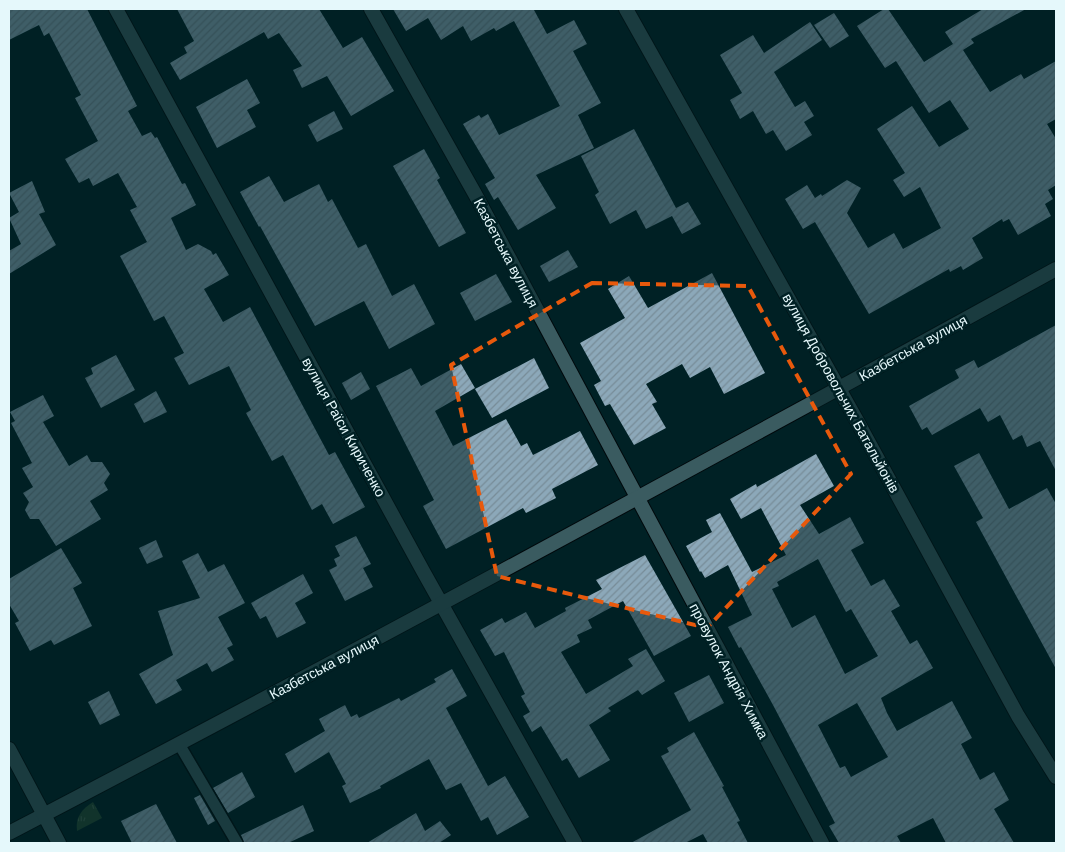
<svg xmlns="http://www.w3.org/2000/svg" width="1065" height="852" font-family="'DM Sans',sans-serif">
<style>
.grass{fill:url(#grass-tufts)}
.building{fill:url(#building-hatch);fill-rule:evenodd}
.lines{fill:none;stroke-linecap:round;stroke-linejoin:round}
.service-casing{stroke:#00090c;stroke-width:14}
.minor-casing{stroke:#00090c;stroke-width:16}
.secondary-casing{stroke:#00090c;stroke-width:16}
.service{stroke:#3a5b60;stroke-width:11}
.minor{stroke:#3a5b60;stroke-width:14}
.secondary{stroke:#3a5b60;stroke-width:14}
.marked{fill:none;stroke:#e8590c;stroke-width:4;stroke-dasharray:10 6;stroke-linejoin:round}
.labels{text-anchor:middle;stroke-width:5;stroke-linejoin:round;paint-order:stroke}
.street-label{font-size:14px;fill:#e5f8fb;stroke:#002125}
</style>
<defs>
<pattern id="grass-tufts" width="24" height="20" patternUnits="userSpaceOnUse" patternTransform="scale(1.25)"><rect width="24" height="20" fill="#264933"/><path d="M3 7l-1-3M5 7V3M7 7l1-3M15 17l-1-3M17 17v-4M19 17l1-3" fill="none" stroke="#456451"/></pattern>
<pattern id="building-hatch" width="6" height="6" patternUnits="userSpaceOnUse" patternTransform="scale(1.25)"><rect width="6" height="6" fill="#8ca8b9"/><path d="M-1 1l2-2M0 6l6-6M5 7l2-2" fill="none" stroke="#778c98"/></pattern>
</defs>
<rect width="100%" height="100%" fill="#002125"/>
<path class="grass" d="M 93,802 L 102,818 L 77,831 C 75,817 82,809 93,802 Z"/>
<g class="building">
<path d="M 9,9 L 87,9 L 137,106 L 128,111 L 142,136 L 151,132 L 155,138 L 157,137 L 182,184 L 185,183 L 196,205 L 171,218 L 186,250 L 198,244 L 211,251 L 213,255 L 216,253 L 229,275 L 204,289 L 223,322 L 250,307 L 329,455 L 335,452 L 365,507 L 333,524 L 322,504 L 312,510 L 283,455 L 272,461 L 246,413 L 251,410 L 229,366 L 189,385 L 174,358 L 184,353 L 164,316 L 154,321 L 120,256 L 147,242 L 130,210 L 137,207 L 118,173 L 93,186 L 89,178 L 79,183 L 65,159 L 98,141 L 75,98 L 81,95 L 49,33 L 44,36 L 39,25 L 9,40 Z"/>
<path d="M 177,9 L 319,9 L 343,48 L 362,37 L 394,91 L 351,116 L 327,76 L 302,88 L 293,70 L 302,66 L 279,33 L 268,39 L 264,32 L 180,80 L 170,63 L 187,53 L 184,47 L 194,41 Z"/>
<path d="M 393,9 L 536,9 L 534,10 L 547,34 L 574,20 L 587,44 L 573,51 L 601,103 L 578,115 L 594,148 L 536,175 L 556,208 L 518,230 L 498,197 L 494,200 L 485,184 L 495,178 L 463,124 L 479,115 L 481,118 L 488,114 L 499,135 L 560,106 L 514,21 L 496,31 L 494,28 L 471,41 L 463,26 L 441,40 L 428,18 L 406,31 Z"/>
<path d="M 884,9 L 888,9 L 924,62 L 953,44 L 945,32 L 983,9 L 1026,9 L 971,39 L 974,43 L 963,50 L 990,92 L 1021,74 L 1024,79 L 1056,61 L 1056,119 L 1047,124 L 1056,139 L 1056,185 L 1048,190 L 1053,199 L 1045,204 L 1051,216 L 1018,235 L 1009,219 L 1003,222 L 1002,219 L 972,238 L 983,258 L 963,270 L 961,266 L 950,272 L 949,269 L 869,314 L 815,222 L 803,229 L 785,199 L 807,185 L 815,198 L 821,194 L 822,196 L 847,180 L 861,188 L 847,213 L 868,248 L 894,233 L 903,249 L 941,228 L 920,187 L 904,197 L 893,180 L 905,173 L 877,129 L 912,106 L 939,147 L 969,129 L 950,100 L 929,113 L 896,61 L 885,68 L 857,26 Z"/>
<path d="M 834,13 L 849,36 L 830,48 L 814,25 Z"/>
<path d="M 810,22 L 822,40 L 774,72 L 795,107 L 805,101 L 814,116 L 804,122 L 812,135 L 786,151 L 773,130 L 766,134 L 753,111 L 740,119 L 730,100 L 742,93 L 720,55 L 753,35 L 764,53 Z"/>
<path d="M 247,79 L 260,103 L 247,110 L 256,127 L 217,148 L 196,107 Z"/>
<path d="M 334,111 L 343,129 L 317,142 L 308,125 Z"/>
<path d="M 634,129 L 676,208 L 688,202 L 701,224 L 682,234 L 672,216 L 646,229 L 636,210 L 610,224 L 595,195 L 599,192 L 581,156 Z"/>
<path d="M 424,149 L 440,178 L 437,180 L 466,233 L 439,247 L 393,166 Z"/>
<path d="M 269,176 L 284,202 L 319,184 L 328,202 L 332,199 L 358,248 L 366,244 L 392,296 L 414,284 L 435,324 L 389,349 L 364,301 L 315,326 L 260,226 L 259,227 L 240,192 Z"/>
<path d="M 32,181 L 45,212 L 39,214 L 56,245 L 9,274 L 9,251 L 21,244 L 9,218 L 19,212 L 9,193 Z"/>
<path d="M 568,250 L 578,267 L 549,282 L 540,266 Z"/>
<path d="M 712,273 L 765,373 L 724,394 L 710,367 L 690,378 L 682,364 L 646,384 L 657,402 L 652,404 L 666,428 L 634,445 L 610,404 L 605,406 L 594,385 L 601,381 L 580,343 L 625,318 L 608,289 L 629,276 L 648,308 Z"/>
<path d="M 496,274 L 512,302 L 475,321 L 460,293 Z"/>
<path d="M 1056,325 L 1056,471 L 1040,441 L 1027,447 L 1022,435 L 1013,440 L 1000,415 L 988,422 L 980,408 L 932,435 L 927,427 L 922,430 L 909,406 L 959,378 L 955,370 L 974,360 L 978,368 Z"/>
<path d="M 116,355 L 135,390 L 101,408 L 85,378 L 93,374 L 91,368 Z"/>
<path d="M 534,358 L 549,388 L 492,418 L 475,389 Z"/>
<path d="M 461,364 L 475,388 L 435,411 L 453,446 L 506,419 L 521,446 L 527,443 L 533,455 L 580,431 L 598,465 L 552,489 L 556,498 L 526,513 L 523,508 L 446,549 L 423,506 L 434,500 L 376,386 L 411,368 L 421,386 Z"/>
<path d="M 361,372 L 370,389 L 351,400 L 342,383 Z"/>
<path d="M 156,391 L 167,412 L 144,423 L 134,404 Z"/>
<path d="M 43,395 L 54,416 L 43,422 L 69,466 L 87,455 L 91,462 L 102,462 L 110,474 L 104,483 L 108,490 L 90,501 L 101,519 L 56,546 L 39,519 L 30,519 L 25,510 L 29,502 L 23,493 L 33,487 L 22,468 L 32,463 L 11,423 L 15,421 L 10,412 Z"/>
<path d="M 979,453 L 1009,509 L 1047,488 L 1056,504 L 1056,669 L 976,522 L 983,518 L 954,466 Z"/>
<path d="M 816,454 L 834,486 L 800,505 L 819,534 L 850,517 L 864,543 L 851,550 L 871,586 L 884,579 L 900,606 L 891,611 L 910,644 L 917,640 L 933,668 L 881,698 L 887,713 L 897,731 L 952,701 L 972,738 L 961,744 L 980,780 L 994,772 L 1009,800 L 994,809 L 1014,843 L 946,843 L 933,818 L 897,836 L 901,843 L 839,843 L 829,826 L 835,823 L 773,705 L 741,647 L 739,648 L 728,627 L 752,615 L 728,565 L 705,578 L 701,571 L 700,572 L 686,546 L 712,532 L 706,520 L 720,513 L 752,572 L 786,555 L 761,508 L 741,519 L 730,499 L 756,484 L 757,487 ZM 818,559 L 846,612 L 851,609 L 878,656 L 845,674 L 815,615 L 792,628 L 772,589 L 779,586 L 777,582 ZM 857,703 L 888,757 L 851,777 L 845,766 L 840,768 L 818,725 Z"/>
<path d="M 356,536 L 371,564 L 363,568 L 373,587 L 345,601 L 329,570 L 337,566 L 334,559 L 340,556 L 335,546 Z"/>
<path d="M 156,540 L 163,557 L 147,564 L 139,548 Z"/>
<path d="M 61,548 L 82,583 L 73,588 L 92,626 L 54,645 L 51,640 L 30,651 L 15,623 L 19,621 L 9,604 L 9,579 Z"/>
<path d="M 198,553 L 208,572 L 224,564 L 245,603 L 218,617 L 233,645 L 227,648 L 234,660 L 212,672 L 207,663 L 176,680 L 182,690 L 156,704 L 139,674 L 173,655 L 158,611 L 200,598 L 182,561 Z"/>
<path d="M 645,555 L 691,636 L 654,656 L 623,601 L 588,620 L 592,628 L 577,635 L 580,642 L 561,652 L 586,694 L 633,666 L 628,659 L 646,649 L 665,681 L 642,695 L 638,690 L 608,708 L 611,711 L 589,725 L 610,760 L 579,778 L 567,758 L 562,761 L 541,726 L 532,732 L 523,716 L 530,712 L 521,696 L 525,694 L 504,652 L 495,656 L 480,630 L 502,618 L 505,623 L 526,612 L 535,628 L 566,611 L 565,608 L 602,589 L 596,580 Z"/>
<path d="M 303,574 L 313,593 L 295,603 L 306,623 L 277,638 L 266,616 L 260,619 L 251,603 Z"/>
<path d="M 452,669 L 467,696 L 446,708 L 488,786 L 505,776 L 529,817 L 497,835 L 488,817 L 481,821 L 461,783 L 446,790 L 429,759 L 380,786 L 381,788 L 350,803 L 342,786 L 346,784 L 329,752 L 295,773 L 285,754 L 325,731 L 319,719 L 345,705 L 351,717 L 357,714 L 359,718 L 399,698 L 401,701 L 436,682 L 434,679 Z"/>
<path d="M 709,675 L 724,703 L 689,722 L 674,693 Z"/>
<path d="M 109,691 L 120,715 L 100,725 L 88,702 Z"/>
<path d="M 694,732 L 724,786 L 722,787 L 740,821 L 737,822 L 748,843 L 708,843 L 703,834 L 685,843 L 631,843 L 691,810 L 661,756 L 669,752 L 667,748 Z"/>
<path d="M 242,772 L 255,797 L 228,813 L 213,788 Z"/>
<path d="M 200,795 L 215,821 L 208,825 L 194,798 Z"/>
<path d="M 156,804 L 177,843 L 132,843 L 121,821 Z"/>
<path d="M 303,805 L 314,831 L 288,843 L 244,843 L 241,835 Z"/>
<path d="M 416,813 L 425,831 L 440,821 L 451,835 L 439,843 L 367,843 Z"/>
</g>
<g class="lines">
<defs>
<path id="service" d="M 179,744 L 237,843"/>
<g id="minor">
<path d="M 116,9 L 423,571 L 575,843"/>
<path d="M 371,9 L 475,194 L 822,843"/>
<path d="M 626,9 L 856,419 L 1018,716 L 1056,777"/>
<path d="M 9,833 C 360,650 709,460 1056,269"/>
</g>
<path id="secondary" d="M 9,749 L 59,843"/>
</defs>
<use href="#service" class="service-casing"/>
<use href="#minor" class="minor-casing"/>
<use href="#secondary" class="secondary-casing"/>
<use href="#service" class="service"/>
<use href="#minor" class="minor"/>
<use href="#secondary" class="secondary"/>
</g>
<path d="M0 0H1065V852H0ZM 592,283 L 748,286 L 851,474 L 707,628 L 497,576 L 451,365 Z" fill="#002125" fill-opacity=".55" fill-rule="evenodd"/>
<path class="marked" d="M 592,283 L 748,286 L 851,474 L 707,628 L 497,576 L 451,365 Z"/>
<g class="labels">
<g class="street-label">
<text transform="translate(506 253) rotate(62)" y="5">Казбетська вулиця</text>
<text transform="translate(913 348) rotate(-29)" y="5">Казбетська вулиця</text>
<text transform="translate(841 393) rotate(61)" y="5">вулиця Добровольчих Батальйонів</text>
<text transform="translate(344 427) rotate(61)" y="5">вулиця Раїси Кириченко</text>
<text transform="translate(324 667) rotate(-28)" y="5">Казбетська вулиця</text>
<text transform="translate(729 671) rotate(62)" y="5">провулок Андрія Химка</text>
</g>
</g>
<rect width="1065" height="852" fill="none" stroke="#e5f8fb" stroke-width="20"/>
</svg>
